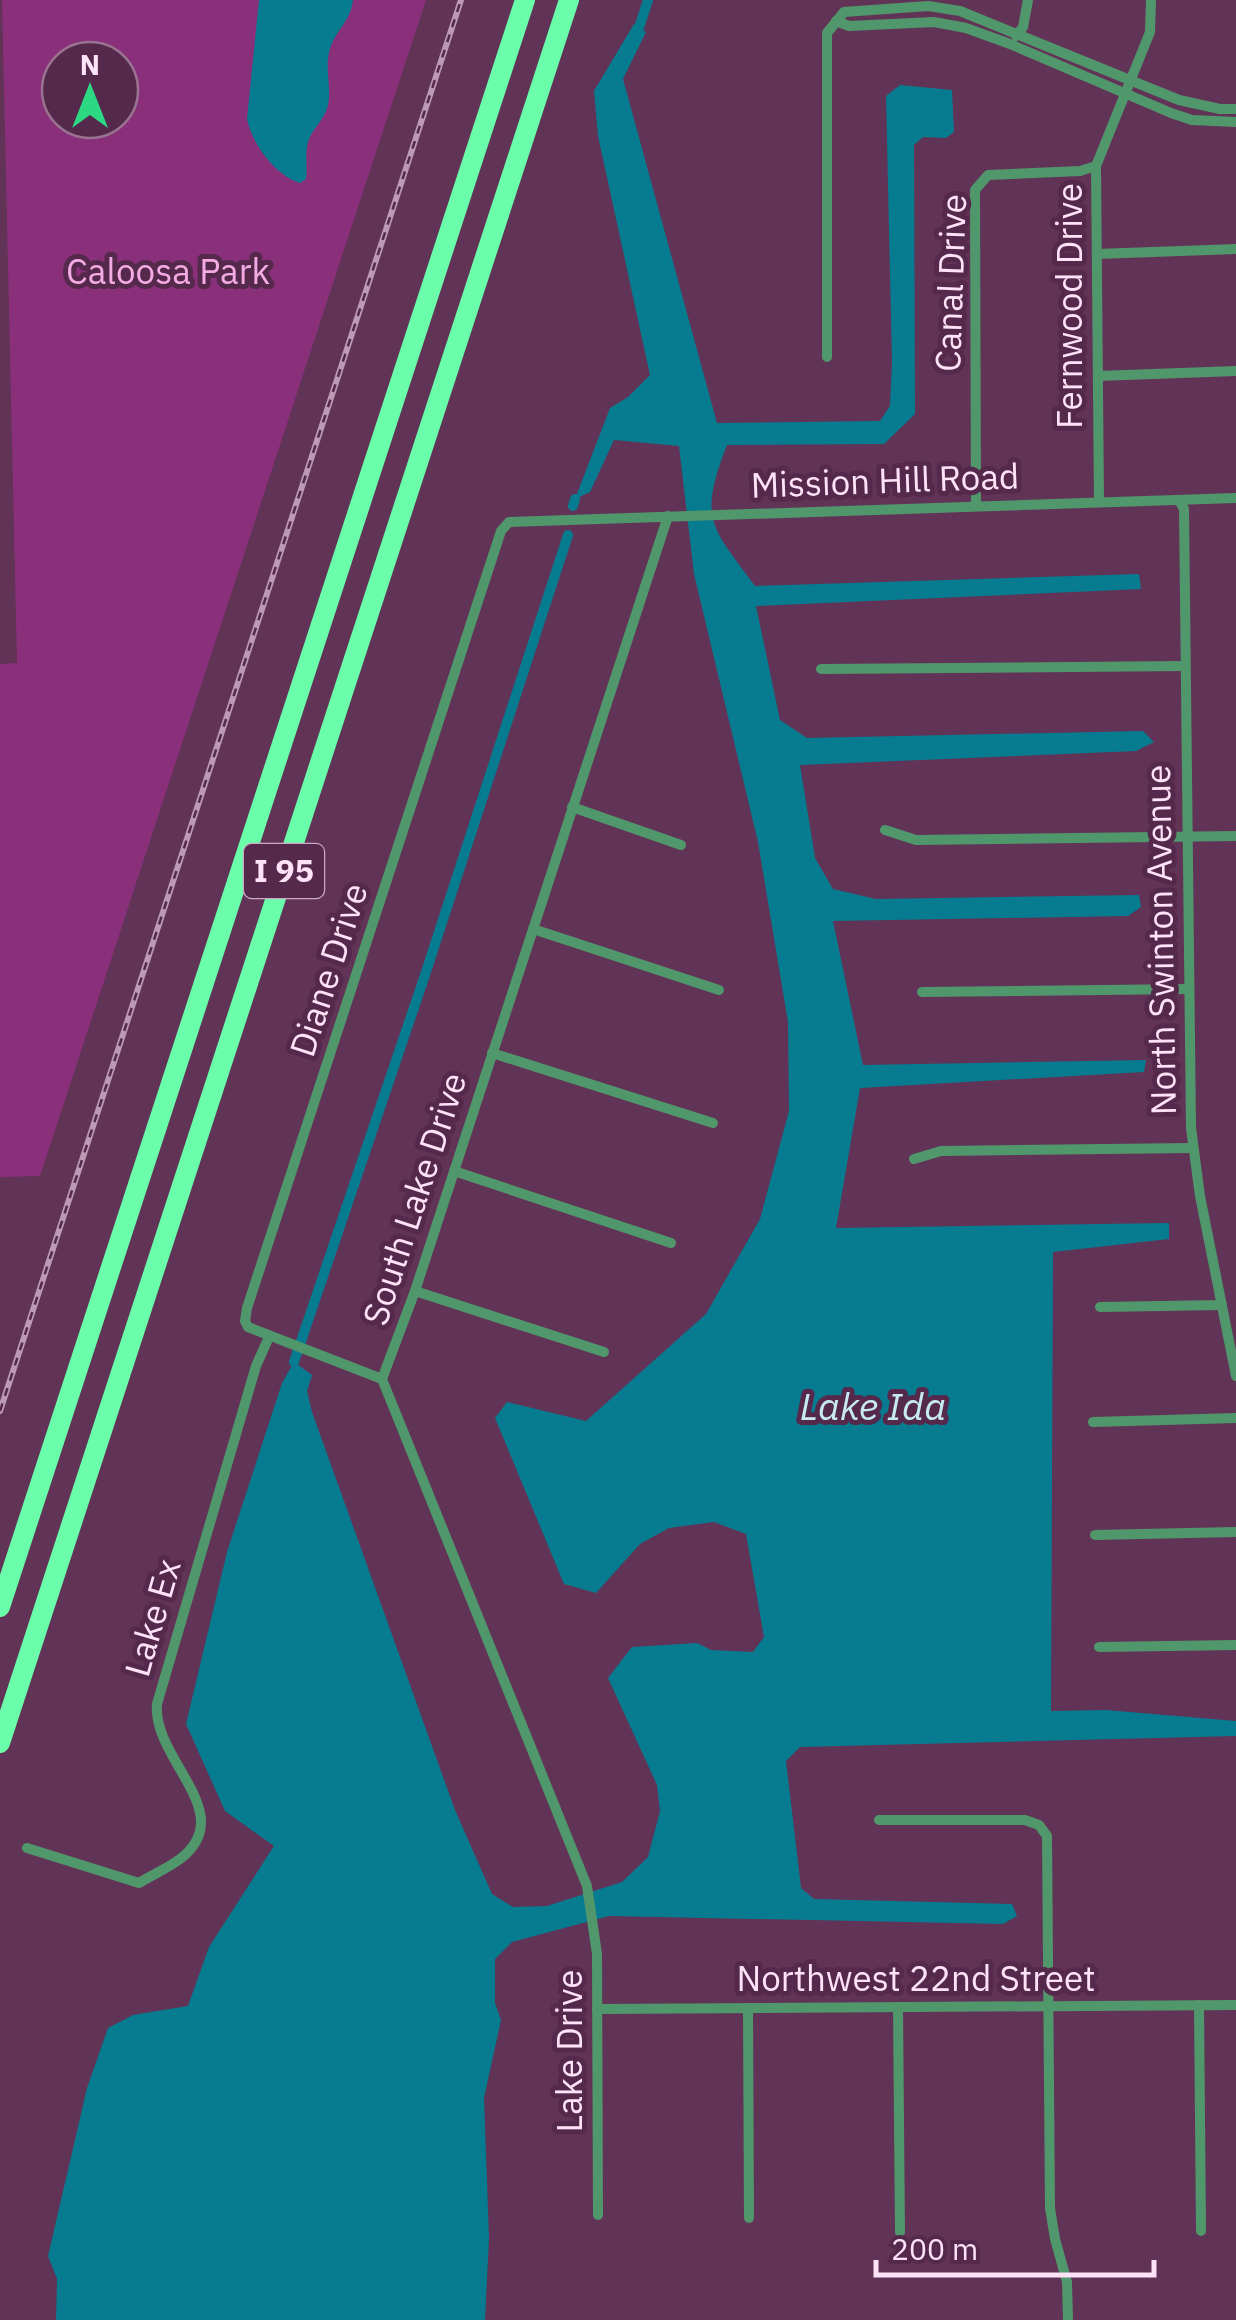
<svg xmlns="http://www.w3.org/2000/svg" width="1236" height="2320" font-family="'IBM Plex Sans',sans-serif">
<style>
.green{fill:#8a2f7a;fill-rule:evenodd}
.water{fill:#077b90}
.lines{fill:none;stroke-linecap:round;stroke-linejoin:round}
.canal{stroke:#077b90;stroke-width:10}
.street{stroke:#51976c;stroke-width:10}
.highway{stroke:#6afdaa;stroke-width:20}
.rail-casing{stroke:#bc99b4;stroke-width:6}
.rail{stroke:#55294c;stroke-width:2.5;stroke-dasharray:8;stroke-linecap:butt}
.labels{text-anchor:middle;stroke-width:10;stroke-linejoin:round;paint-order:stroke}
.shield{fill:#55294c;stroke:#cbaac4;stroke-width:2.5}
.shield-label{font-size:32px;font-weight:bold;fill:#fee2f7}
.park-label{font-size:35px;fill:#f4abe3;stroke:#55294c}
.street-label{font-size:35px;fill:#fee2f7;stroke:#55294c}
.water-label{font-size:38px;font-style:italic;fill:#c7e9f2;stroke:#55294c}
</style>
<rect width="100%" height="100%" fill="#613457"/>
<path class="green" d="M 2,0 L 426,0 L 40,1176 L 0,1177 L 0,664 L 17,663 ZM 60,60 L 120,60 L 120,120 L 60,120 Z"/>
<g class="water">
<path d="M 259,0 L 353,0 C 351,21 335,31 330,49 C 324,68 332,87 328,105 C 325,119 314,127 309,139 C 304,151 308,166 306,179 L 300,183 C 275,175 252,144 247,119 Z"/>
<path d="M 634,24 L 646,32 L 623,79 L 717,423 L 880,421 L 890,406 L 892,362 L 886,96 L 900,85 L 952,90 L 954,132 L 946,138 L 923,137 L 914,145 L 915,414 L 884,444 L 727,445 C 698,520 711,526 755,586 L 1139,574 L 1141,589 L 756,606 L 780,720 L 807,738 L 1143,731 L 1154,742 L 1136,751 L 800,765 L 815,858 L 833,889 L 876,899 L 1139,895 L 1141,907 L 1128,916 L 833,921 L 863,1065 L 1146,1060 L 1144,1072 L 860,1088 L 836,1228 L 1169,1223 L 1169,1239 L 1053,1252 L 1051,1711 L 1106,1710 L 1236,1721 L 1236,1736 L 800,1747 L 786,1761 L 801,1888 L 814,1899 L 1012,1904 L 1017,1916 L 1003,1924 L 609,1916 L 512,1942 L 495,1959 L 495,2003 L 501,2020 L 484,2098 L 489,2238 L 485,2320 L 56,2320 L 57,2279 L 48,2256 L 87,2088 L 108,2028 L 133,2015 L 188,2006 L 209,1947 L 274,1846 L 225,1811 L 186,1724 L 227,1552 L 282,1383 L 294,1362 L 312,1375 L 307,1391 L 312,1412 L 455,1810 L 492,1894 L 513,1907 L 547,1906 L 622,1882 L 648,1857 L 660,1811 L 657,1785 L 608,1678 L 632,1647 L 697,1643 L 711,1650 L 753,1652 L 764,1637 L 746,1534 L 714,1522 L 669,1528 L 640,1544 L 596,1593 L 564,1584 L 495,1418 L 507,1402 L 586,1421 L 706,1314 L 760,1219 L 789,1111 L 788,1022 L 758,842 L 694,574 L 679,446 L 614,440 L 590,492 L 575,499 L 610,408 L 628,397 L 650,375 L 598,136 L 594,91 Z"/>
</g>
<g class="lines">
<g class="canal">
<path d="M 639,28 L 648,0"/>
<path d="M 573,506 L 575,499"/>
<path d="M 294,1362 L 425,975 L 568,535"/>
</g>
<g class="street">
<path d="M 836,21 L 849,26 L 934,22 L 966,28 L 1010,44 L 1171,113 L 1192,120 L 1236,122"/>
<path d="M 1016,36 L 1023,27 L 1028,0"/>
<path d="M 1097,254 L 1236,249"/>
<path d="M 827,357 L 827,33 L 844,12 L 928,6 L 960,11 L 1179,100 L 1220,109 L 1236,109"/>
<path d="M 1098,376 L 1236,371"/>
<path d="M 1179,500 L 1184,509 L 1191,1128 L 1200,1196 L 1236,1376"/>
<path d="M 1099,501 L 1096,166 L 1150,32 L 1151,0"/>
<path d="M 976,505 L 975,190 L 988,175 L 1080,171 L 1096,166"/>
<path d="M 821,669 L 1185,666"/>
<path d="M 572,807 L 681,845"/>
<path d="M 885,830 L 916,840 L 1236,836"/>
<path d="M 533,929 L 719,990"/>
<path d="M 922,992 L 1188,989"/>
<path d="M 492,1053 L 713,1123"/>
<path d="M 914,1159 L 941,1151 L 1193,1148"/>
<path d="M 454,1171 L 671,1243"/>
<path d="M 415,1291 L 604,1352"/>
<path d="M 1100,1307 L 1222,1305"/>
<path d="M 382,1379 L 248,1327 L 245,1321 L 247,1308 L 501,531 L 509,522 L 1236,498"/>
<path d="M 1093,1422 L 1236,1418"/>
<path d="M 1095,1535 L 1236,1532"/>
<path d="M 1099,1647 L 1236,1645"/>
<path d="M 879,1820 L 1025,1820 L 1039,1825 L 1047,1836 L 1050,2208 L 1055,2239 L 1067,2282 L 1068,2320"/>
<path d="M 27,1848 L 139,1883 C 152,1875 168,1868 180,1859 C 240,1813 152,1760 157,1704 L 256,1366 L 269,1337"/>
<path d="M 1199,2005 L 1201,2231"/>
<path d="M 898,2007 L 900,2232"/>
<path d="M 748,2008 L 749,2218"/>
<path d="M 597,2009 L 1236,2005"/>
<path d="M 598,2215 L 597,1954 L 587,1886 L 382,1379 L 415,1291 L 668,516"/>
</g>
<g class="highway">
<path d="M 0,1607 L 525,0"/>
<path d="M 0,1743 L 569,0"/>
</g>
<defs>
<path id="rail" d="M 0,1411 L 461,0"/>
</defs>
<use href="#rail" class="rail-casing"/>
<use href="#rail" class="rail"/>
</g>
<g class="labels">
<rect class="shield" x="244" y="844" width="80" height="54" rx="8"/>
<g class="shield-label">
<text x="284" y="882">I 95</text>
</g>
<g class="park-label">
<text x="168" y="284">Caloosa Park</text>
</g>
<g class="street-label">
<text transform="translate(951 283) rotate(-88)" y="12">Canal Drive</text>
<text transform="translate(1070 306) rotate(-90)" y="12">Fernwood Drive</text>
<text transform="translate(885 481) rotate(-2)" y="12">Mission Hill Road</text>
<text transform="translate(1161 940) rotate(-91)" y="12">North Swinton Avenue</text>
<text transform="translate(329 970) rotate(-72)" y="12">Diane Drive</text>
<text transform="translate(415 1199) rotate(-72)" y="12">South Lake Drive</text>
<text transform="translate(153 1618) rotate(-74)" y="12">Lake Ex</text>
<text x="916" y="1991">Northwest 22nd Street</text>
<text transform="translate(570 2051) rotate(-90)" y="12">Lake Drive</text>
</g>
<g class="water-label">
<text x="873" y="1420">Lake Ida</text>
</g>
</g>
<g transform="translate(90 90)"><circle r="48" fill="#55294c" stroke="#997390" stroke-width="2.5"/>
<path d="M0-8L18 38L0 25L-18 38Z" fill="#2dd883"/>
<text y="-15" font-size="28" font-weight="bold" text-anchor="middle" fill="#fee2f7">N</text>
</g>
<path d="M876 2260v15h278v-15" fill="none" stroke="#fee2f7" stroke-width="5"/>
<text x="891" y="2260" font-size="30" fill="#fee2f7" stroke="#55294c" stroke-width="8" paint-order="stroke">200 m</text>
</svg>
